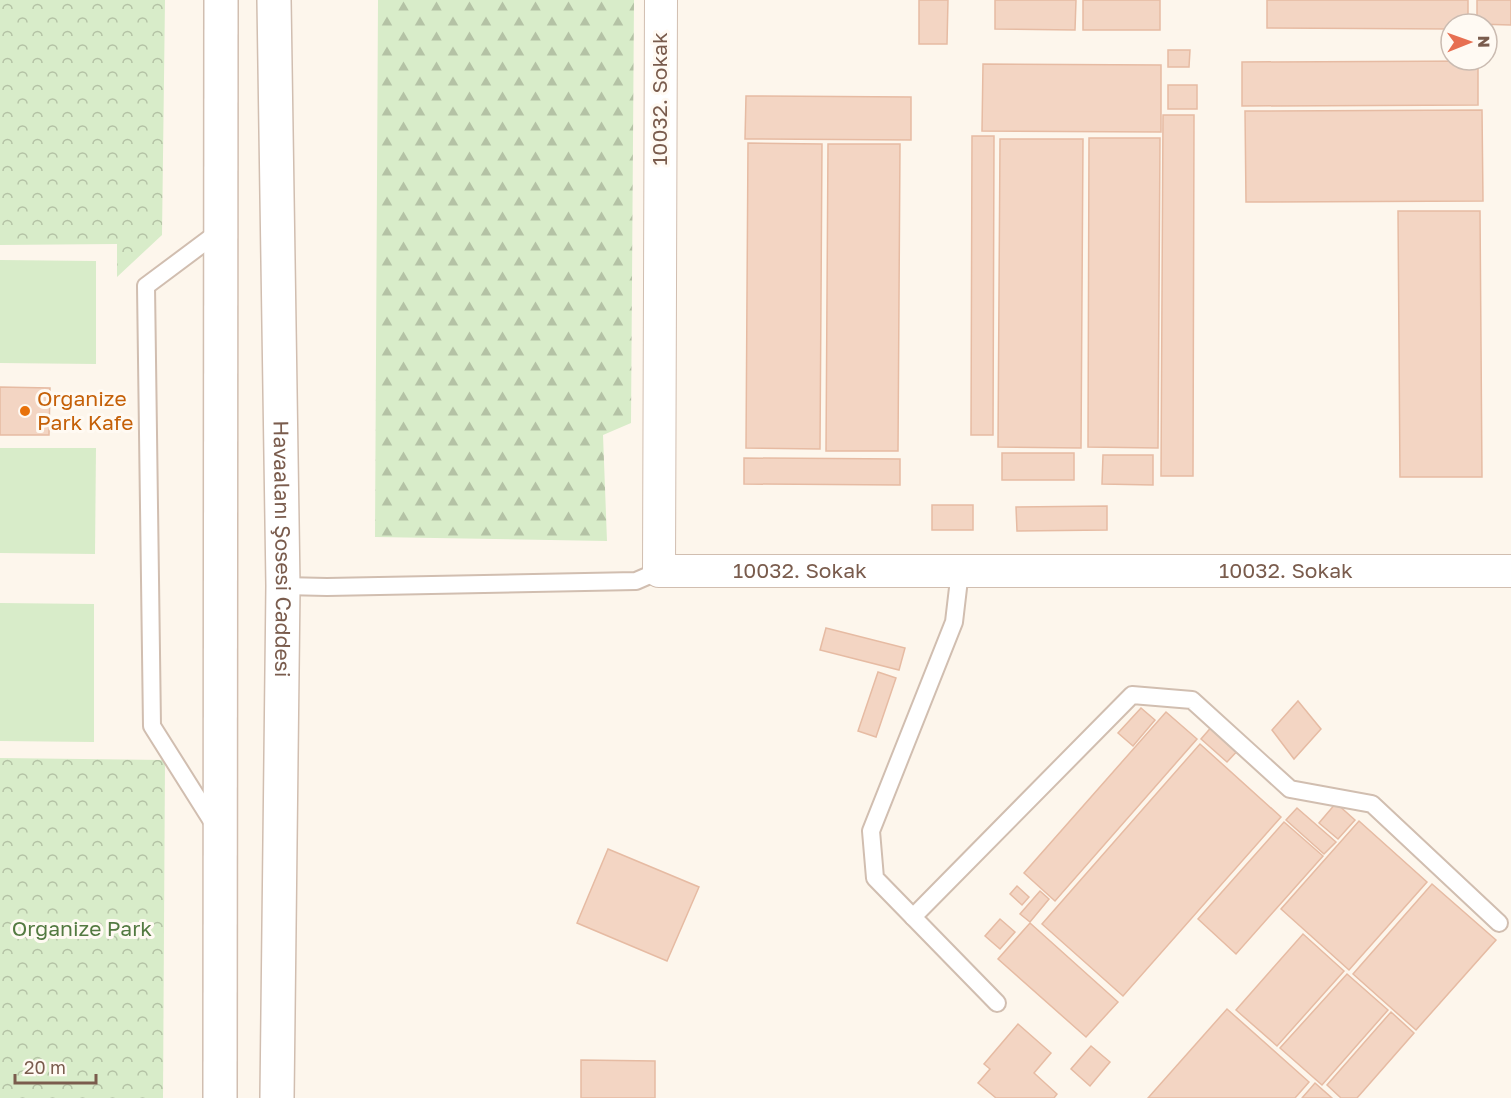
<svg xmlns="http://www.w3.org/2000/svg" width="1511" height="1098" font-family="'Golos Text',sans-serif">
<style>
.forest{fill:url(#forest-firs)}
.park{fill:url(#park-crowns)}
.pitch{fill:#d8ecc9}
.building{fill:#f3d5c3;stroke:#e6bba3;stroke-width:1.5}
.lines{fill:none;stroke-linecap:round;stroke-linejoin:round}
.service-casing{stroke:#d1beb0;stroke-width:20}
.minor-casing{stroke:#d1beb0;stroke-width:34}
.tertiary-casing{stroke:#d1beb0;stroke-width:36}
.service{stroke:#fff;stroke-width:16}
.minor{stroke:#fff;stroke-width:32}
.tertiary{stroke:#fff;stroke-width:33}
.food-dot{fill:#e8710a;stroke:#fffaf3;stroke-width:2}
.labels{text-anchor:middle;stroke-width:6;stroke-linejoin:round;paint-order:stroke}
.street-label{font-size:21px;fill:#7a5c4d;stroke:#fffaf3}
.food-label{font-size:21px;fill:#c56008;stroke:#fffaf3;text-anchor:start}
.park-label{font-size:21px;fill:#537a41;stroke:#fffaf3}
</style>
<defs>
<pattern id="forest-firs" width="22" height="20" patternUnits="userSpaceOnUse" patternTransform="scale(1.5)"><rect width="22" height="20" fill="#d8ecc9"/><path d="M5 1l3.5 6h-7zM16 11l3.5 6h-7z" fill="#b4c2a5"/></pattern>
<pattern id="park-crowns" width="20" height="18" patternUnits="userSpaceOnUse" patternTransform="scale(1.5)"><rect width="20" height="18" fill="#d8ecc9"/><path d="M2 6a3 3 0 1 1 6 0M12 15a3 3 0 1 1 6 0" fill="none" stroke="#b4c2a5"/></pattern>
</defs>
<rect width="100%" height="100%" fill="#fdf6ec"/>
<path class="forest" d="M 378,0 L 634,0 L 631,423 L 603,435 L 607,541 L 375,537 Z"/>
<g class="park">
<path d="M 0,0 L 165,0 L 162,235 L 117,277 L 117,244 L 0,245 Z"/>
<path d="M 0,758 L 165,760 L 163,1098 L 0,1098 Z"/>
</g>
<g class="pitch">
<path d="M 0,260 L 96,261 L 96,364 L 0,363 Z"/>
<path d="M 0,448 L 96,448 L 95,554 L 0,553 Z"/>
<path d="M 0,603 L 94,604 L 94,742 L 0,741 Z"/>
</g>
<g class="building">
<path d="M 919,0 L 948,0 L 947,44 L 919,44 Z"/>
<path d="M 995,0 L 1076,0 L 1075,30 L 995,29 Z"/>
<rect x="1083" y="0" width="77" height="30"/>
<path d="M 1267,0 L 1468,0 L 1468,24 L 1451,24 L 1451,29 L 1267,28 Z"/>
<path d="M 1477,0 L 1511,0 L 1511,25 L 1477,24 Z"/>
<path d="M 1168,50 L 1190,50 L 1189,67 L 1168,67 Z"/>
<path d="M 1478,61 L 1478,105 L 1242,106 L 1242,62 Z"/>
<path d="M 983,64 L 1161,65 L 1161,132 L 982,131 Z"/>
<rect x="1168" y="85" width="29" height="24"/>
<path d="M 746,96 L 911,97 L 911,140 L 745,139 Z"/>
<path d="M 1482,110 L 1483,201 L 1246,202 L 1245,111 Z"/>
<path d="M 1163,115 L 1194,115 L 1193,476 L 1161,476 Z"/>
<path d="M 972,136 L 994,136 L 993,435 L 971,435 Z"/>
<path d="M 1089,138 L 1160,138 L 1158,448 L 1088,447 Z"/>
<path d="M 1000,139 L 1083,139 L 1081,448 L 998,447 Z"/>
<path d="M 748,143 L 822,144 L 820,449 L 746,448 Z"/>
<path d="M 828,144 L 900,144 L 898,451 L 826,451 Z"/>
<path d="M 1398,211 L 1480,211 L 1482,477 L 1400,477 Z"/>
<path d="M 0,387 L 50,388 L 49,435 L 0,435 Z"/>
<rect x="1002" y="453" width="72" height="27"/>
<path d="M 1103,455 L 1153,455 L 1153,485 L 1102,484 Z"/>
<path d="M 744,458 L 900,459 L 900,485 L 744,484 Z"/>
<rect x="932" y="505" width="41" height="25"/>
<path d="M 1107,506 L 1107,530 L 1017,531 L 1016,507 Z"/>
<path d="M 826,628 L 905,648 L 899,670 L 820,650 Z"/>
<path d="M 878,672 L 896,678 L 876,737 L 858,731 Z"/>
<path d="M 1298,701 L 1321,729 L 1294,759 L 1272,730 Z"/>
<path d="M 1141,708 L 1155,720 L 1133,746 L 1118,733 Z"/>
<path d="M 1166,712 L 1197,739 L 1055,901 L 1024,873 Z"/>
<path d="M 1214,724 L 1241,747 L 1227,762 L 1201,739 Z"/>
<path d="M 1200,744 L 1281,817 L 1123,996 L 1042,924 Z"/>
<path d="M 1336,803 L 1355,820 L 1338,839 L 1319,823 Z"/>
<path d="M 1297,808 L 1336,842 L 1324,854 L 1286,820 Z"/>
<path d="M 1359,821 L 1427,882 L 1349,970 L 1281,909 Z"/>
<path d="M 1284,822 L 1323,856 L 1236,954 L 1198,919 Z"/>
<path d="M 608,849 L 699,887 L 667,961 L 577,923 Z"/>
<path d="M 1432,884 L 1496,940 L 1416,1030 L 1353,974 Z"/>
<path d="M 1017,886 L 1029,897 L 1022,905 L 1010,894 Z"/>
<path d="M 1040,891 L 1049,899 L 1030,922 L 1020,914 Z"/>
<path d="M 1000,919 L 1015,932 L 1000,949 L 985,936 Z"/>
<path d="M 1030,923 L 1118,1002 L 1086,1037 L 998,959 Z"/>
<path d="M 1303,934 L 1344,971 L 1277,1046 L 1236,1010 Z"/>
<path d="M 1347,974 L 1388,1010 L 1322,1085 L 1280,1048 Z"/>
<path d="M 1227,1009 L 1309,1082 L 1295,1098 L 1148,1098 Z"/>
<path d="M 1391,1012 L 1414,1033 L 1357,1098 L 1341,1098 L 1327,1085 Z"/>
<path d="M 1018,1024 L 1051,1053 L 1034,1073 L 1057,1094 L 1054,1098 L 996,1098 L 978,1083 L 990,1069 L 984,1064 Z"/>
<path d="M 1091,1046 L 1110,1062 L 1090,1086 L 1071,1069 Z"/>
<path d="M 581,1060 L 655,1061 L 655,1098 L 581,1098 Z"/>
<path d="M 1315,1083 L 1332,1098 L 1302,1098 Z"/>
</g>
<g class="lines">
<defs>
<g id="service">
<path d="M 960,571 L 954,622 L 871,831 L 875,878 L 997,1003"/>
<path d="M 283,586 L 327,587 L 636,581 L 659,571"/>
<path d="M 215,826 L 152,726 L 146,286 L 221,230"/>
<path d="M 913,917 L 1132,695 L 1192,700 L 1290,789 L 1372,804 L 1499,923"/>
</g>
<g id="minor">
<path id="s1" d="M 661,0 L 659,571 L 1511,571"/>
</g>
<g id="tertiary">
<path id="s2" d="M 274,0 L 283,586 L 277,1098"/>
<path d="M 220,1098 L 221,0"/>
</g>
</defs>
<use href="#service" class="service-casing"/>
<use href="#minor" class="minor-casing"/>
<use href="#tertiary" class="tertiary-casing"/>
<use href="#service" class="service"/>
<use href="#minor" class="minor"/>
<use href="#tertiary" class="tertiary"/>
</g>
<circle class="food-dot" cx="25" cy="411" r="6"/>
<g class="labels">
<g class="street-label">
<text transform="translate(660 99) rotate(-90)" y="7">10032. Sokak</text>
<text dy="7" stroke="none"><textPath href="#s2" startOffset="549">Havaalanı Şosesi Caddesi</textPath></text>
<text dy="7" stroke="none"><textPath href="#s1" startOffset="712">10032. Sokak</textPath></text>
<text dy="7" stroke="none"><textPath href="#s1" startOffset="1198">10032. Sokak</textPath></text>
</g>
<g class="food-label">
<text x="37" y="406">Organize<tspan x="37" dy="24">Park Kafe</tspan></text>
</g>
<g class="park-label">
<text x="82" y="936">Organize Park</text>
</g>
</g>
<g transform="translate(1469 42) rotate(89)"><circle r="28" fill="#fffaf3" stroke="#cabbb1" stroke-width="1.5"/>
<path d="M0-4.5L10 22L0 15L-10 22Z" fill="#e76f51"/>
<text y="-9" font-size="16" font-weight="bold" text-anchor="middle" fill="#7a5c4d">N</text>
</g>
<path d="M15 1074v9h81v-9" fill="none" stroke="#7a5c4d" stroke-width="3"/>
<text x="24" y="1074" font-size="18" fill="#7a5c4d" stroke="#fffaf3" stroke-width="4.5" paint-order="stroke">20 m</text>
</svg>
